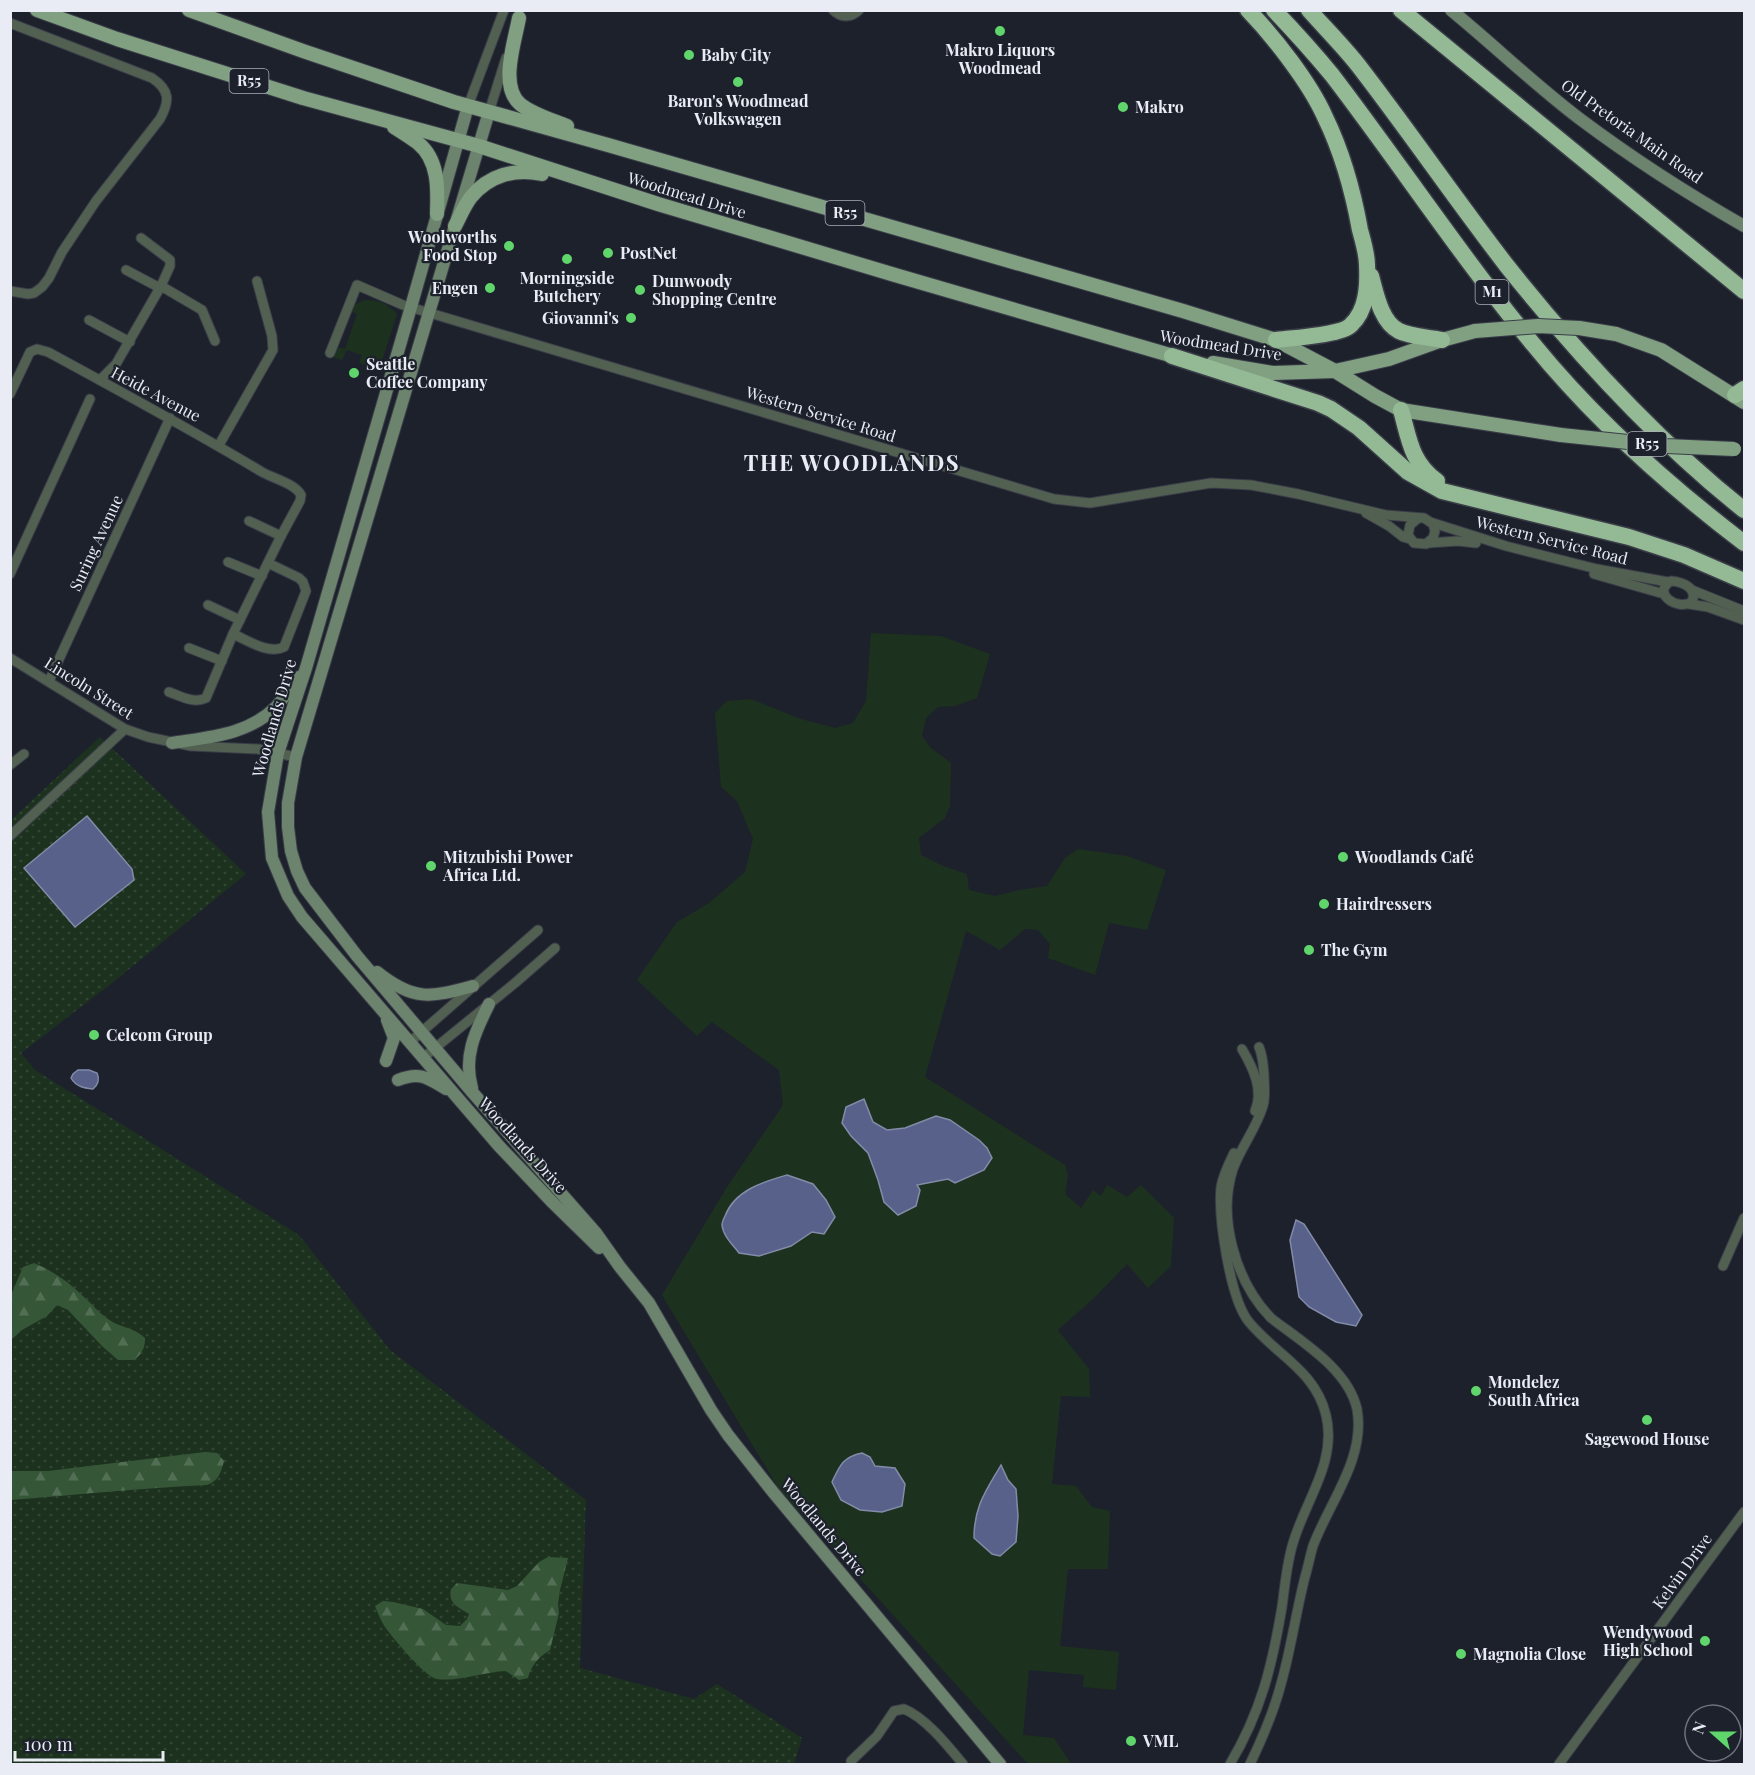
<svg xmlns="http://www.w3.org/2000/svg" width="1755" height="1775" font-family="'Playfair Display',serif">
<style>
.grass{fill:url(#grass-dots)}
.forest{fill:url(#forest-firs)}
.park{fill:#1c321e}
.water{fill:#576189;stroke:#838ba9;stroke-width:1.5}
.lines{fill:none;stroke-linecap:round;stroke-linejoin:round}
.minor-casing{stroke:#3a3d48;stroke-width:11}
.secondary-casing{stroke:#3a3d48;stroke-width:14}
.primary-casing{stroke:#3a3d48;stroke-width:16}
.motorway-casing{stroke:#3a3d48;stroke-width:19}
.minor{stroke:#526052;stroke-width:9}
.secondary{stroke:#6c846d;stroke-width:12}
.primary{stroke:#81a082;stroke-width:14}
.motorway{stroke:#94b995;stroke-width:16}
.primary-bridge-casing{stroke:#3a3d48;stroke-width:16;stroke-linecap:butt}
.primary-bridge{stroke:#81a082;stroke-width:14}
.poi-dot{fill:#5fd56b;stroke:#1d212c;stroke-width:2}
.labels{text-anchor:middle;stroke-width:4.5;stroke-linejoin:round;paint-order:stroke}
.shield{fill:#1d212c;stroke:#acafb8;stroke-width:1.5}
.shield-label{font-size:15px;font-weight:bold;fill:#e9ecf4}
.poi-label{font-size:16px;font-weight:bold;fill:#e9ecf4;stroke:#1d212c;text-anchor:start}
.street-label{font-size:16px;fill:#e9ecf4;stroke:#1d212c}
.district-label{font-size:22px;font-weight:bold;letter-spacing:1.5px;fill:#e9ecf4;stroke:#1d212c}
</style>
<defs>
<pattern id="grass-dots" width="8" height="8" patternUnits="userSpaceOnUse" patternTransform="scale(1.5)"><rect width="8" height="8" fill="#1c321e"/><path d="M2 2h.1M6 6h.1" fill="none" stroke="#324634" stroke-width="1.8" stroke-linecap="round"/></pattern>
<pattern id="forest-firs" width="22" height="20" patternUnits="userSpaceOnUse" patternTransform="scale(1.5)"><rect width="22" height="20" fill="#355737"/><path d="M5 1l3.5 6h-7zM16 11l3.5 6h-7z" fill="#526f55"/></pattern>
</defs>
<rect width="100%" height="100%" fill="#1d212c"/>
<path class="grass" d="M 100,737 L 246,874 L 112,983 L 21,1053 L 35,1070 L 299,1235 L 390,1350 L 586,1500 L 580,1668 L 694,1699 L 717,1684 L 802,1738 L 794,1764 L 11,1764 L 11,820 Z"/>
<g class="forest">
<path d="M 34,1263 C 53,1271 69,1282 84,1297 C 92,1304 99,1313 108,1319 C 120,1328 134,1327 145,1338 C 145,1348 142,1354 134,1360 L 118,1360 L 102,1346 L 68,1310 L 57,1305 L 47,1316 L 22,1330 L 11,1340 L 11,1295 L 23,1267 Z"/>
<path d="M 205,1452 L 217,1453 L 224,1461 C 221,1472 219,1481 207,1485 C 141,1488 76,1495 11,1500 L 11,1471 L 48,1471 Z"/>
<path d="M 548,1557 L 568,1558 L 560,1590 L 558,1604 L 559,1613 L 550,1650 C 539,1657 531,1665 528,1678 L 519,1680 L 506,1671 C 483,1672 459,1682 437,1679 C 425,1677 393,1638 385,1627 C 381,1621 378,1613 375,1606 L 383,1601 L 393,1602 L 423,1609 L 446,1625 L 460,1626 L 467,1619 L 469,1614 C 458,1607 448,1604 451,1589 L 457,1583 L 508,1590 L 517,1586 L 539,1562 Z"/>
</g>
<g class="park">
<path d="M 364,300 C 379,300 387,303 397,314 L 379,370 L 359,363 L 362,355 L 347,350 L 342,360 L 333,357 L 337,347 L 345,349 L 357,314 L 350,311 L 353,306 Z"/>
<path d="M 871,633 L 941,636 L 990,654 L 977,698 L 955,706 L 938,707 L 926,718 L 922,736 L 931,748 L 951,763 L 950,806 L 945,818 L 919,838 L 921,855 L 943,866 L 967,874 L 969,890 L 995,896 L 1019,890 L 1047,886 L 1065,858 L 1078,849 L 1127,856 L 1166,870 L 1147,930 L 1109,923 L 1095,975 L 1048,958 L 1050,944 L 1038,930 L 1025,929 L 1000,950 L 966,931 L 925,1077 L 1065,1165 L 1068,1175 L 1065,1194 L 1081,1208 L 1093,1190 L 1101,1196 L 1107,1185 L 1127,1197 L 1141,1185 L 1174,1218 L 1171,1266 L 1148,1288 L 1127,1264 L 1093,1299 L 1058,1330 L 1089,1369 L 1090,1397 L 1061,1396 L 1052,1484 L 1076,1486 L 1092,1507 L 1110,1511 L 1108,1569 L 1068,1569 L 1060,1646 L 1119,1652 L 1116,1690 L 1083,1687 L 1084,1675 L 1029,1670 L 1023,1735 L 1054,1738 L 1071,1764 L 1028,1764 L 779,1489 L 662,1295 L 727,1187 L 783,1105 L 779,1070 L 712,1022 L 697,1036 L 637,980 L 677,922 L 709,903 L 745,872 L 753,839 L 737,801 L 721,787 L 715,713 L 727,701 L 751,699 L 801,719 L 835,728 L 853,723 L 866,701 Z"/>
</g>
<g class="water">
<path d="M 87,816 L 132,869 L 134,880 L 75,927 L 24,868 Z"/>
<path d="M 78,1070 L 89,1070 L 97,1073 C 100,1079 98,1085 93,1089 C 85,1088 76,1087 71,1078 L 73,1074 Z"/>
<path d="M 864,1099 L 873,1122 L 887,1130 L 905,1128 L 936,1116 L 950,1120 L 979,1140 L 987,1148 L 992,1158 L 984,1170 L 955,1183 L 948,1179 L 917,1185 L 920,1190 L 916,1206 L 898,1215 L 884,1202 L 878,1180 L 868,1153 L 851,1136 L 842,1123 L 846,1107 Z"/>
<path d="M 787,1175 L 813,1184 L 826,1200 L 835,1217 L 824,1234 L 812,1232 L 791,1246 L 759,1256 L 739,1253 C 733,1245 723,1236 722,1225 C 722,1222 724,1218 725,1216 C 735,1190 763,1182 787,1175 Z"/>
<path d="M 1296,1220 L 1304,1224 L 1362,1315 L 1356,1326 L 1336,1322 L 1309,1307 L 1299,1297 L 1290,1240 Z"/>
<path d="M 862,1453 L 870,1457 L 875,1466 L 895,1468 L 905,1484 L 902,1506 L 882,1512 L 860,1510 L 841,1500 L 832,1482 C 840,1465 843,1457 862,1453 Z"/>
<path d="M 1001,1465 L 1008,1480 L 1016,1489 L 1018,1516 L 1016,1542 L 1000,1556 L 992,1554 L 974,1538 C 974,1506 986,1491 1001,1465 Z"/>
</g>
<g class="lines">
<defs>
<g id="minor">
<path d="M 833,10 C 841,18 851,18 859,10"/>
<path d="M 10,23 L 152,78 C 170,90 170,101 160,119 L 96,201 L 62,252 L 49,278 L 42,287 L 34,293 L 28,294 L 10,291"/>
<path d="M 468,106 L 504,10"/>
<path d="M 489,112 L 506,58"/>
<path d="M 141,238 L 170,260 L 170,266 L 161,286"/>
<path d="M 126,270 L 160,288"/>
<path d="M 89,320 L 130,342"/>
<path d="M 330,353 L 357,285 L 403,305 L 1054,499 L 1090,503 L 1211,483 L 1251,485 L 1298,494 L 1386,515 L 1424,518 L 1433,524 L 1435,531 L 1433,538 L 1426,544 L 1414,543 L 1408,535 L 1410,525 L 1417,519"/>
<path d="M 100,380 L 116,364 L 161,286 L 202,310 L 215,341"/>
<path d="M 10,394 L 30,352 L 37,349 L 48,352 C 120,391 192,430 262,472 C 274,479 294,483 301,495 L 300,501 L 281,536 L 233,634 L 206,698 C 193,704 181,696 169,692"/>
<path d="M 219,445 L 273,350 L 272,336 L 257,281"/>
<path d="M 1366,513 L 1389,526 L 1403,537 L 1410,539"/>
<path d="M 249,521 L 281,536"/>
<path d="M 1430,522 L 1506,546 L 1597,569 L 1668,582"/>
<path d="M 1428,543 L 1458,541 L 1476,543"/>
<path d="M 228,562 L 262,576"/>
<path d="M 10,574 L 90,399"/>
<path d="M 1594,574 L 1664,594"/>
<path d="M 1671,581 C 1683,582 1698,588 1692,602 C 1677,611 1651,593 1671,581 Z"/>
<path d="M 1692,590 L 1744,611"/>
<path d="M 1689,604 L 1708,607 L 1744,620"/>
<path d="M 208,605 L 240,620"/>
<path d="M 233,634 C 247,640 269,655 284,647 L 306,591 L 303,582 L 299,578 L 268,563"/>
<path d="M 189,648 L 222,661"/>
<path d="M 10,658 L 125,729 L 148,737 L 191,746 L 258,749 L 296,757"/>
<path d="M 49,681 L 170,418"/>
<path d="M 10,765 L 24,754"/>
<path d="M 10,836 L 125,729"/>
<path d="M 410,1042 L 538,930"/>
<path d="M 1242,1049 C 1253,1068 1264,1090 1255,1111"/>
<path d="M 424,1057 L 515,983 L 555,948"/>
<path d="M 1723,1266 L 1744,1218"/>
<path d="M 851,1761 L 877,1736 L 894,1711 L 904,1709 C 926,1718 948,1746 963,1764"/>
<path d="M 1230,1764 C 1261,1712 1272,1666 1282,1607 C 1285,1585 1287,1560 1294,1540 C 1307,1498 1337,1461 1326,1415 C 1315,1370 1276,1355 1249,1322 C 1230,1299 1218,1217 1221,1187 C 1223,1175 1229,1163 1234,1153"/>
<path d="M 1250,1764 C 1262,1739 1274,1711 1281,1684 C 1291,1649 1296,1612 1305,1577 C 1308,1567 1310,1556 1313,1546 C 1329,1503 1366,1458 1357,1409 C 1348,1369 1302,1342 1271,1318 C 1236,1282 1217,1218 1233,1169 C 1241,1147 1256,1129 1263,1106 C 1266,1096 1264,1085 1264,1074 C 1263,1065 1263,1056 1259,1047"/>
<path d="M 1559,1764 L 1744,1512"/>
</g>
<g id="secondary">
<path d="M 1451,10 C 1495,46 1535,85 1580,119 C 1632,158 1688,194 1744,226"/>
<path d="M 468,106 L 411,307 L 306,668 L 278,753 L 268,812 L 272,858 L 288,896 L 302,917 L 499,1146 L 553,1203 L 599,1248"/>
<path d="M 489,112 L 296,757 L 288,803 L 288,827 L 291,851 L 297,871 L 305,888 L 357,956 L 473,1093 L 596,1233 L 620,1267 L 649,1303 L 711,1410 L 728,1435 L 773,1492 L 1000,1764"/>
<path d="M 172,743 C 209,737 248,735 276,707 C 284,698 291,687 299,677"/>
<path d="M 377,972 C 413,1001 430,998 473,986"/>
<path d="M 386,1061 L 394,1038 L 387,1020"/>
<path d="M 398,1080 C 420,1071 428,1078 446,1089"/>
<path d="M 472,1088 C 463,1057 475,1032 489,1004"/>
</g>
<g id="primary">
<path d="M 37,10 L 117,39 L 303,98 L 479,146 L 658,204 L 895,275 L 1180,358"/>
<path d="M 189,10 L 303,51 L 454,102 L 608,145 L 1183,311 L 1276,340 L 1335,371 L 1375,396 L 1401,410 L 1561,435"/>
<path d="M 519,18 C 515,41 499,86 520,104 C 532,114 552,120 567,126"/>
<path d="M 394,127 C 402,132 410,137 418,143 C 439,160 438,189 437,214"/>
<path d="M 455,226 C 460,217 464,206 471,197 C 489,175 515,168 542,174"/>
<path d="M 1616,334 L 1661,350 L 1744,402"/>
<path d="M 1213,363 L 1273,373 L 1335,371 L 1389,359 L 1442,340 L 1475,331"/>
</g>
<g id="motorway">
<path d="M 1248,10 C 1274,37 1310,83 1325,117 C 1342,152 1353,191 1360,230 C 1363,241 1367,254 1367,265 C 1368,286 1367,310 1351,325 C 1342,335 1292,338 1276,340"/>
<path d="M 1274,10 C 1294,31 1314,53 1332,75 C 1400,164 1462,258 1533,344 C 1594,419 1668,485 1744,543"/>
<path d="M 1309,10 C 1325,28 1343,46 1358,65 C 1409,131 1456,200 1507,266 C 1578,355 1655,439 1744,510"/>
<path d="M 1401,10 L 1744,291"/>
<path d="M 1371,276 C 1376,294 1381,322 1399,331 C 1411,337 1429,337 1442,340"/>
<path d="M 1172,356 L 1318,403 L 1331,409 L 1359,428 L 1408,472 L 1442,491 L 1629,537 L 1684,555 L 1744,581"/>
<path d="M 1735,395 L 1744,389"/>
<path d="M 1401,410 C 1409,438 1411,463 1437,481"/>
</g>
</defs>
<use href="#minor" class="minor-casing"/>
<use href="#secondary" class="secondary-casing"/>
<use href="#primary" class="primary-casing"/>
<use href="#motorway" class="motorway-casing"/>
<use href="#minor" class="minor"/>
<use href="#secondary" class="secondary"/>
<use href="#primary" class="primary"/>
<use href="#motorway" class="motorway"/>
<defs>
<g id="primary-bridge">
<path d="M 1475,331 L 1538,326 L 1579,328 L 1616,334"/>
<path d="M 1561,435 L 1666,446 L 1734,449"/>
</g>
</defs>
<use href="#primary-bridge" class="primary-bridge-casing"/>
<use href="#primary-bridge" class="primary-bridge"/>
</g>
<g class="poi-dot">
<circle cx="1000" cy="31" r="6"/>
<circle cx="689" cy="55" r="6"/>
<circle cx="738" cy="82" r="6"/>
<circle cx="1123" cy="107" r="6"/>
<circle cx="509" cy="246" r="6"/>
<circle cx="608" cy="253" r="6"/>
<circle cx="567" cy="259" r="6"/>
<circle cx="490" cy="288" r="6"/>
<circle cx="640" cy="290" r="6"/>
<circle cx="631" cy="318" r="6"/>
<circle cx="354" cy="373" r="6"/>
<circle cx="1343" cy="857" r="6"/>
<circle cx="431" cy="866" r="6"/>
<circle cx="1324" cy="904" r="6"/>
<circle cx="1309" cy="950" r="6"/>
<circle cx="94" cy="1035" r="6"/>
<circle cx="1476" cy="1391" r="6"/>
<circle cx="1647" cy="1420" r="6"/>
<circle cx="1705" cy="1641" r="6"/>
<circle cx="1461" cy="1654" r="6"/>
<circle cx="1131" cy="1741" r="6"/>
</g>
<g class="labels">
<g class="shield">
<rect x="229.5" y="69" width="39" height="24" rx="4.5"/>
<rect x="825.5" y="201" width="39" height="24" rx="4.5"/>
<rect x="1475.5" y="280" width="33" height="24" rx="4.5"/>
<rect x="1627.5" y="432" width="39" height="24" rx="4.5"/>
</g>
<g class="shield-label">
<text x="249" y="86">R55</text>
<text x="845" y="218">R55</text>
<text x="1492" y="297">M1</text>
<text x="1647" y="449">R55</text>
</g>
<g class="poi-label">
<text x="1000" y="56" text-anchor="middle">Makro Liquors<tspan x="1000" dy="18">Woodmead</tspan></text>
<text x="701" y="61">Baby City</text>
<text x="738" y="107" text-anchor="middle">Baron's Woodmead<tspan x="738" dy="18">Volkswagen</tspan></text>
<text x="1135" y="113">Makro</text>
<text x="497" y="243" text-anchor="end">Woolworths<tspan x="497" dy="18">Food Stop</tspan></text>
<text x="620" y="259">PostNet</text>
<text x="567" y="284" text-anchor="middle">Morningside<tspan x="567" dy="18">Butchery</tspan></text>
<text x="652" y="287">Dunwoody<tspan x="652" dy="18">Shopping Centre</tspan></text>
<text x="478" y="294" text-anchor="end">Engen</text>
<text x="619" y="324" text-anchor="end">Giovanni's</text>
<text x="366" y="370">Seattle<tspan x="366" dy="18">Coffee Company</tspan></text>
<text x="443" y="863">Mitzubishi Power<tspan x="443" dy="18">Africa Ltd.</tspan></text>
<text x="1355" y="863">Woodlands Café</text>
<text x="1336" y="910">Hairdressers</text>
<text x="1321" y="956">The Gym</text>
<text x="106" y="1041">Celcom Group</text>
<text x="1488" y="1388">Mondelez<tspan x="1488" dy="18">South Africa</tspan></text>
<text x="1647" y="1445" text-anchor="middle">Sagewood House</text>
<text x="1693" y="1638" text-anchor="end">Wendywood<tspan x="1693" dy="18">High School</tspan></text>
<text x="1473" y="1660">Magnolia Close</text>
<text x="1143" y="1747">VML</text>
</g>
<g class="street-label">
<text transform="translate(1632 131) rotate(35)" y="6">Old Pretoria Main Road</text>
<text transform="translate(687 195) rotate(17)" y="6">Woodmead Drive</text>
<text transform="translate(1221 345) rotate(9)" y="6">Woodmead Drive</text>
<text transform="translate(156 394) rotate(28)" y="6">Heide Avenue</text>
<text transform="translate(821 414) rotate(17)" y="6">Western Service Road</text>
<text transform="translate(1552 540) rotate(14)" y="6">Western Service Road</text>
<text transform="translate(96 543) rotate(-65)" y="6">Suring Avenue</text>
<text transform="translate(89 688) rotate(32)" y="6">Lincoln Street</text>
<text transform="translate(274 718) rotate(-74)" y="6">Woodlands Drive</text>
<text transform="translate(523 1145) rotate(48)" y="6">Woodlands Drive</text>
<text transform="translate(824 1527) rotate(50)" y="6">Woodlands Drive</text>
<text transform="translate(1682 1571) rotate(-54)" y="6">Kelvin Drive</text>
</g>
<g class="district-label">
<text x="852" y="471">THE WOODLANDS</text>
</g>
</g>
<rect width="1755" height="1775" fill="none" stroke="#e9ecf4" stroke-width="24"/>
<g transform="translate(1713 1733) rotate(291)"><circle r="28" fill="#1d212c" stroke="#6f727c" stroke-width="1.5"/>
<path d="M0-4.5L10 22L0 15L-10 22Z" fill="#5fd56b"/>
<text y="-9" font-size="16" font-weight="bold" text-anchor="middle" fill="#e9ecf4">N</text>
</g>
<path d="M15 1751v9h148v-9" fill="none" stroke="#e9ecf4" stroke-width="3"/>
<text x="24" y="1751" font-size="18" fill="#e9ecf4" stroke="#1d212c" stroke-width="4.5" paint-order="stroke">100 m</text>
</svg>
